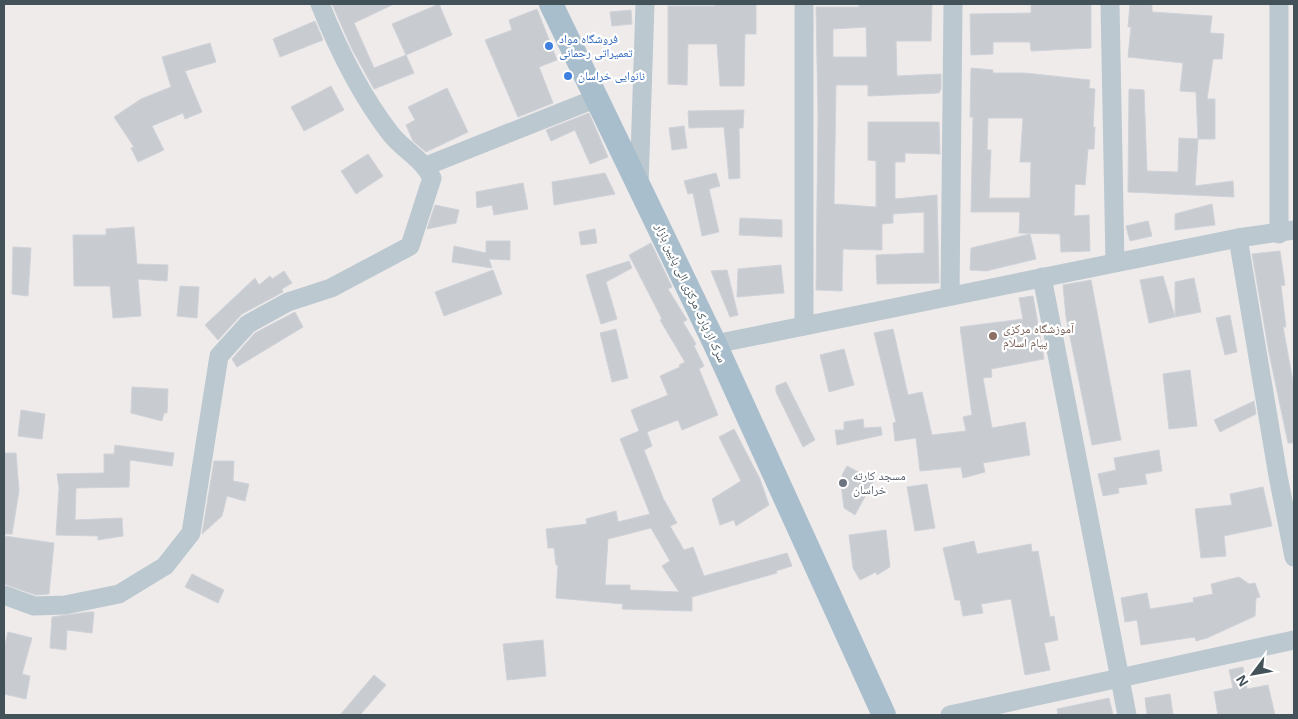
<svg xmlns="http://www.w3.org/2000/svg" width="1298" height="719" font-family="Arial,'Noto Naskh Arabic',sans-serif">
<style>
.building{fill:#c8ccd1;stroke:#cfd2d8;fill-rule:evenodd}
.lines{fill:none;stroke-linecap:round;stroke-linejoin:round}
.minor{stroke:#bbc8cf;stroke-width:19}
.major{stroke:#a9becc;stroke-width:24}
.shop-dot{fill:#3f7fe0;stroke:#fff;stroke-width:2}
.education-dot{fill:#8d6e63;stroke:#fff;stroke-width:2}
.worship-dot{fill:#6b7280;stroke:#fff;stroke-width:2}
.labels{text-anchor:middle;stroke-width:4.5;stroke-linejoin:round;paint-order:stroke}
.shop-label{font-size:12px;fill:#366cbe;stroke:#fff;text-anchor:start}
.street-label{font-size:12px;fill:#435159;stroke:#fff}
.education-label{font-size:12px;fill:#785e54;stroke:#fff;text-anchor:start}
.worship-label{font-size:12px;fill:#5b616d;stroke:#fff;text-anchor:start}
</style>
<rect width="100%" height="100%" fill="#efebeb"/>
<g class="building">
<path d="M 332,4 L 394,4 L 354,23 L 374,68 L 406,55 L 414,73 L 374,89 L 352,49 Z"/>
<path d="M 439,4 L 452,35 L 406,55 L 392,24 Z"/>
<path d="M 715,4 L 756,4 L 756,34 L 745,34 L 744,86 L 720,86 L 717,44 L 688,44 L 687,85 L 668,84 L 668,6 L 715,6 Z"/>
<path d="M 859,4 L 932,4 L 931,41 L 896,41 L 897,76 L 941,74 L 941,89 L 939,93 L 868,96 L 868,85 L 836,85 L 834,204 L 876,207 L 876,161 L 868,160 L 868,122 L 939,122 L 940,154 L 905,153 L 905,162 L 895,162 L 895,199 L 937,195 L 939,283 L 877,284 L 876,255 L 924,253 L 924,212 L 893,214 L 893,223 L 882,224 L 882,250 L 843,249 L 842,291 L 816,290 L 818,115 L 816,7 L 859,7 ZM 866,27 L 867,57 L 833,57 L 833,29 Z"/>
<path d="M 1031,4 L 1091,4 L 1091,48 L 1031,51 L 1030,42 L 993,42 L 993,54 L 971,55 L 970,14 L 1031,13 Z"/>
<path d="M 1130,4 L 1152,4 L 1152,12 L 1212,16 L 1210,33 L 1224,34 L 1222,59 L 1213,59 L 1207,99 L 1215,99 L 1215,139 L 1198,139 L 1196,92 L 1180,91 L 1183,63 L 1128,57 L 1131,27 L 1128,27 Z"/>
<path d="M 537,9 L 557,60 L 539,67 L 553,103 L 518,117 L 485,40 L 512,30 L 509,20 Z"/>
<path d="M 631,10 L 632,24 L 612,26 L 610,12 Z"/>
<path d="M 315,21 L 323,40 L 280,57 L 273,39 Z"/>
<path d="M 210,43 L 216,62 L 185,71 L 202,112 L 185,119 L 183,113 L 152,126 L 164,150 L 138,162 L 131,148 L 134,147 L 114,117 L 141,99 L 171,87 L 162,57 Z"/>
<path d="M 971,68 L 993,70 L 993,73 L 1025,73 L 1090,80 L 1089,88 L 1095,89 L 1093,127 L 1095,127 L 1094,149 L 1088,149 L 1085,185 L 1075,184 L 1074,216 L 1089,215 L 1090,251 L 1061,252 L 1060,234 L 1019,233 L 1020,212 L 971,212 L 973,117 L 970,117 ZM 988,118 L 1023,118 L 1020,162 L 1031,162 L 1030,198 L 989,198 L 991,150 L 987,150 Z"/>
<path d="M 331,86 L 344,110 L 304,131 L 291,107 Z"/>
<path d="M 447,88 L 468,132 L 426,152 L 413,141 L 406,125 L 415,120 L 408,107 Z"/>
<path d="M 1129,89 L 1144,90 L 1147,171 L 1178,172 L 1179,138 L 1198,139 L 1195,186 L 1233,181 L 1234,197 L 1128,192 Z"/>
<path d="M 744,110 L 743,128 L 739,128 L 740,178 L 729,179 L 724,127 L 689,128 L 688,111 Z"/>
<path d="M 589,113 L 608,157 L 590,164 L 575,130 L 551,141 L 546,130 Z"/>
<path d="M 684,126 L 687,148 L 672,150 L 669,128 Z"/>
<path d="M 368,154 L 383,176 L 356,194 L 341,171 Z"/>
<path d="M 605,173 L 615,194 L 554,205 L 552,182 Z"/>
<path d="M 716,173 L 720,186 L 709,189 L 719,232 L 702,236 L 693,193 L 688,194 L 684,181 Z"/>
<path d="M 523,183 L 528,209 L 494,215 L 492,205 L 477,208 L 476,192 Z"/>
<path d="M 1212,204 L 1215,225 L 1175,230 L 1175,214 Z"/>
<path d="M 435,205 L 459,210 L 456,223 L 427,229 Z"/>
<path d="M 740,218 L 782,220 L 782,237 L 739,235 Z"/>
<path d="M 1148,221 L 1152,236 L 1130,241 L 1126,226 Z"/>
<path d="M 134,227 L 137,264 L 168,265 L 167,281 L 138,279 L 141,316 L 113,318 L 110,286 L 74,286 L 73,235 L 106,235 L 106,229 Z"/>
<path d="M 595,229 L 597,243 L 581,245 L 579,232 Z"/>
<path d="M 1030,234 L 1036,259 L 986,271 L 970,270 L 971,248 Z"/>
<path d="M 486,241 L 510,241 L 510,260 L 489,259 L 492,268 L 452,262 L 454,246 L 486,253 Z"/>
<path d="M 651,243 L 672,287 L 668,289 L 687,320 L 683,322 L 696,344 L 694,346 L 704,366 L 699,369 L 718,415 L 682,430 L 678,420 L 647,432 L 652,446 L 644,450 L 663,498 L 677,523 L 670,526 L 684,550 L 693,547 L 704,576 L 787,553 L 792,566 L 776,571 L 777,573 L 692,597 L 692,611 L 622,609 L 623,604 L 556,598 L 558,565 L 556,565 L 554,548 L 548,548 L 546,529 L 587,524 L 586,519 L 616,511 L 618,522 L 650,514 L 620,439 L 639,431 L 631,410 L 668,395 L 660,376 L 680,367 L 679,365 L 685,362 L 660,320 L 662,319 L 629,255 ZM 651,528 L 670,561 L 662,566 L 679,592 L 630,590 L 630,585 L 605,585 L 608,539 Z"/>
<path d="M 13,247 L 31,248 L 28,296 L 12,294 Z"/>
<path d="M 1280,251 L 1285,285 L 1281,286 L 1286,327 L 1283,327 L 1294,387 L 1294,443 L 1288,443 L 1269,353 L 1252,254 Z"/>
<path d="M 629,261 L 632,268 L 606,282 L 617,319 L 601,324 L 586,275 Z"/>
<path d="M 781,265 L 784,293 L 737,297 L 738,269 Z"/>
<path d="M 493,270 L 502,294 L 444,316 L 435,292 Z"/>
<path d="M 727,270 L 738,315 L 730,317 L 711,271 Z"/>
<path d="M 284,271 L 292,283 L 282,289 L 283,292 L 242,314 L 218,340 L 205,325 L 255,278 L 259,285 L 270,276 L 272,279 Z"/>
<path d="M 1163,276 L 1175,317 L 1149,323 L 1140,280 Z"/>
<path d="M 1194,278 L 1201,312 L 1175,317 L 1175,282 Z"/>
<path d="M 1091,280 L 1121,440 L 1092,445 L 1066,317 L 1063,285 Z"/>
<path d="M 180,286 L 199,287 L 197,318 L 177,316 Z"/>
<path d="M 1033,296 L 1044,359 L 991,369 L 992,377 L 983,378 L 992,428 L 1025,422 L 1030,455 L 983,463 L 985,472 L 963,478 L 961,467 L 920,471 L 916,438 L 895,441 L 893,423 L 896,422 L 874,333 L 893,329 L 908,395 L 922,392 L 932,435 L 966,431 L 963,417 L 972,415 L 960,327 L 1023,319 L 1019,298 Z"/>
<path d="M 295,312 L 303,327 L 237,367 L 232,359 L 255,333 Z"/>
<path d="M 1230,315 L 1237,352 L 1225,355 L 1216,318 Z"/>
<path d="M 616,329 L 628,378 L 612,382 L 600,333 Z"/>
<path d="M 844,349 L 854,385 L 829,392 L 820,355 Z"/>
<path d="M 1190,370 L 1197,426 L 1169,429 L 1163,374 Z"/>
<path d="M 786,382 L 815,440 L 803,447 L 776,392 L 776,386 Z"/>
<path d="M 132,387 L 168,389 L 167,413 L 164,413 L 162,421 L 131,413 Z"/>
<path d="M 1254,401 L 1256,414 L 1220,432 L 1214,420 Z"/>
<path d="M 21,410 L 45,414 L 42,439 L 18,436 Z"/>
<path d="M 863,419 L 864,428 L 881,427 L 882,435 L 837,445 L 835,430 L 844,430 L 844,422 Z"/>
<path d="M 734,429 L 760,479 L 769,505 L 736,526 L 734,520 L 720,525 L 712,499 L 741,481 L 719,437 Z"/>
<path d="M 115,445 L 174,453 L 172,466 L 130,460 L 129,487 L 76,488 L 75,520 L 122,518 L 123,536 L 98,540 L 98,536 L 56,535 L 59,488 L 57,474 L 104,473 L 104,454 L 114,454 Z"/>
<path d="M 1159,450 L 1162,471 L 1145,474 L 1147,484 L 1118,488 L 1119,493 L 1103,496 L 1098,474 L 1116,470 L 1114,458 Z"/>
<path d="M 4,453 L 16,453 L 19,491 L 12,534 L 4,534 Z"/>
<path d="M 214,461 L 234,461 L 233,481 L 249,484 L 245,501 L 227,496 L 222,516 L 202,534 Z"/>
<path d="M 847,466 L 874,480 L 855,515 L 844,508 L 841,484 L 844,483 L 842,475 Z"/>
<path d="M 927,484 L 935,528 L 915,531 L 907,487 Z"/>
<path d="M 1263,487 L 1272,526 L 1224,536 L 1226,556 L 1201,558 L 1195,509 L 1232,505 L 1230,494 Z"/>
<path d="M 886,530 L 890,567 L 877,575 L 876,572 L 860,580 L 853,568 L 849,535 Z"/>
<path d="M 4,536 L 54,543 L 49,594 L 36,595 L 4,584 Z"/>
<path d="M 974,541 L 977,554 L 1031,544 L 1032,552 L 1038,551 L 1050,617 L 1054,616 L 1058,640 L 1044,643 L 1050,670 L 1025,675 L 1011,599 L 981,604 L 983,613 L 963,616 L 960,600 L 955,600 L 943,548 Z"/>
<path d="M 192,574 L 224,590 L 218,603 L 185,587 Z"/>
<path d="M 1239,577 L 1249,584 L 1255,583 L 1260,597 L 1256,598 L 1255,616 L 1207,638 L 1196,641 L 1195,637 L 1141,645 L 1137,620 L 1125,622 L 1121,598 L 1147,593 L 1150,609 L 1194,602 L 1193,598 L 1213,594 L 1211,584 Z"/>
<path d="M 89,612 L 94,612 L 92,633 L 67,630 L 66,650 L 50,648 L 52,617 Z"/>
<path d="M 8,632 L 32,638 L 22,674 L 30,676 L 26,699 L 4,694 L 4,648 Z"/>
<path d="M 543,640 L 546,676 L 507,680 L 503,644 Z"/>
<path d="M 1243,667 L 1247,689 L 1268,685 L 1275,715 L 1218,715 L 1214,692 L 1233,688 L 1229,670 Z"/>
<path d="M 374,675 L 386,685 L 360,715 L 340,715 Z"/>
<path d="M 1170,694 L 1173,715 L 1147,715 L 1145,698 Z"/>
<path d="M 1109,698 L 1113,715 L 1058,715 L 1057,709 Z"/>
</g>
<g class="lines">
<g class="minor">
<path d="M 804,4 L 804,326"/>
<path d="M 1110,4 L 1115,262"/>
<path d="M 426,166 L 597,98"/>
<path d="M 639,186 L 645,4"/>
<path d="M 1279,234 L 1279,4"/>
<path d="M 1238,238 L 1278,476 L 1294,557"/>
<path d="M 1042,277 L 1127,715"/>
<path d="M 950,296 L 953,4"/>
<path d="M 715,344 L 1238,238 L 1294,230"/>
<path d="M 4,595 L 34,606 L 65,605 L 119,594 L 165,566 L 191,533 L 219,356 L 248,324 L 288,302 L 331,288 L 410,246 L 432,178 C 422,158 403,150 390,133 C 360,94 338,49 320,4"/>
<path d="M 950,715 L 1294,640"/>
</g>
<path class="major" d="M 551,4 L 715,344 L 884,715"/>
</g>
<g class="shop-dot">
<circle cx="549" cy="46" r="5"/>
<circle cx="568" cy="76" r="5"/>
</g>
<circle class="education-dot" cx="993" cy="336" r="5"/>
<circle class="worship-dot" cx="843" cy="483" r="5"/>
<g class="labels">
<g class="shop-label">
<text x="559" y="43">فروشگاه مواد<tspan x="559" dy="14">تعمیراتی رحمانی</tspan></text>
<text x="578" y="80">نانوایی خراسان</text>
</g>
<g class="street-label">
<text transform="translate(691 293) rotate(65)" y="4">سرک از پارک مرکزی الی پایین بازار</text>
</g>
<g class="education-label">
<text x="1003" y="333">آموزشگاه مرکزی<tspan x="1003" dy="14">پیام اسلام</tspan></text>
</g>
<g class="worship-label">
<text x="853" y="480">مسجد کارته<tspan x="853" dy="14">خراسان</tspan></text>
</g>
</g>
<rect width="1298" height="719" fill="none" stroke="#435159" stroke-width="10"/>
<g transform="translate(1253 674) rotate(238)" stroke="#ffffff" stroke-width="4" paint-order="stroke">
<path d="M0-4L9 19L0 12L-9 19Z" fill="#435159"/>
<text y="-8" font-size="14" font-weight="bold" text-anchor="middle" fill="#435159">N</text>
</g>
</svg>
